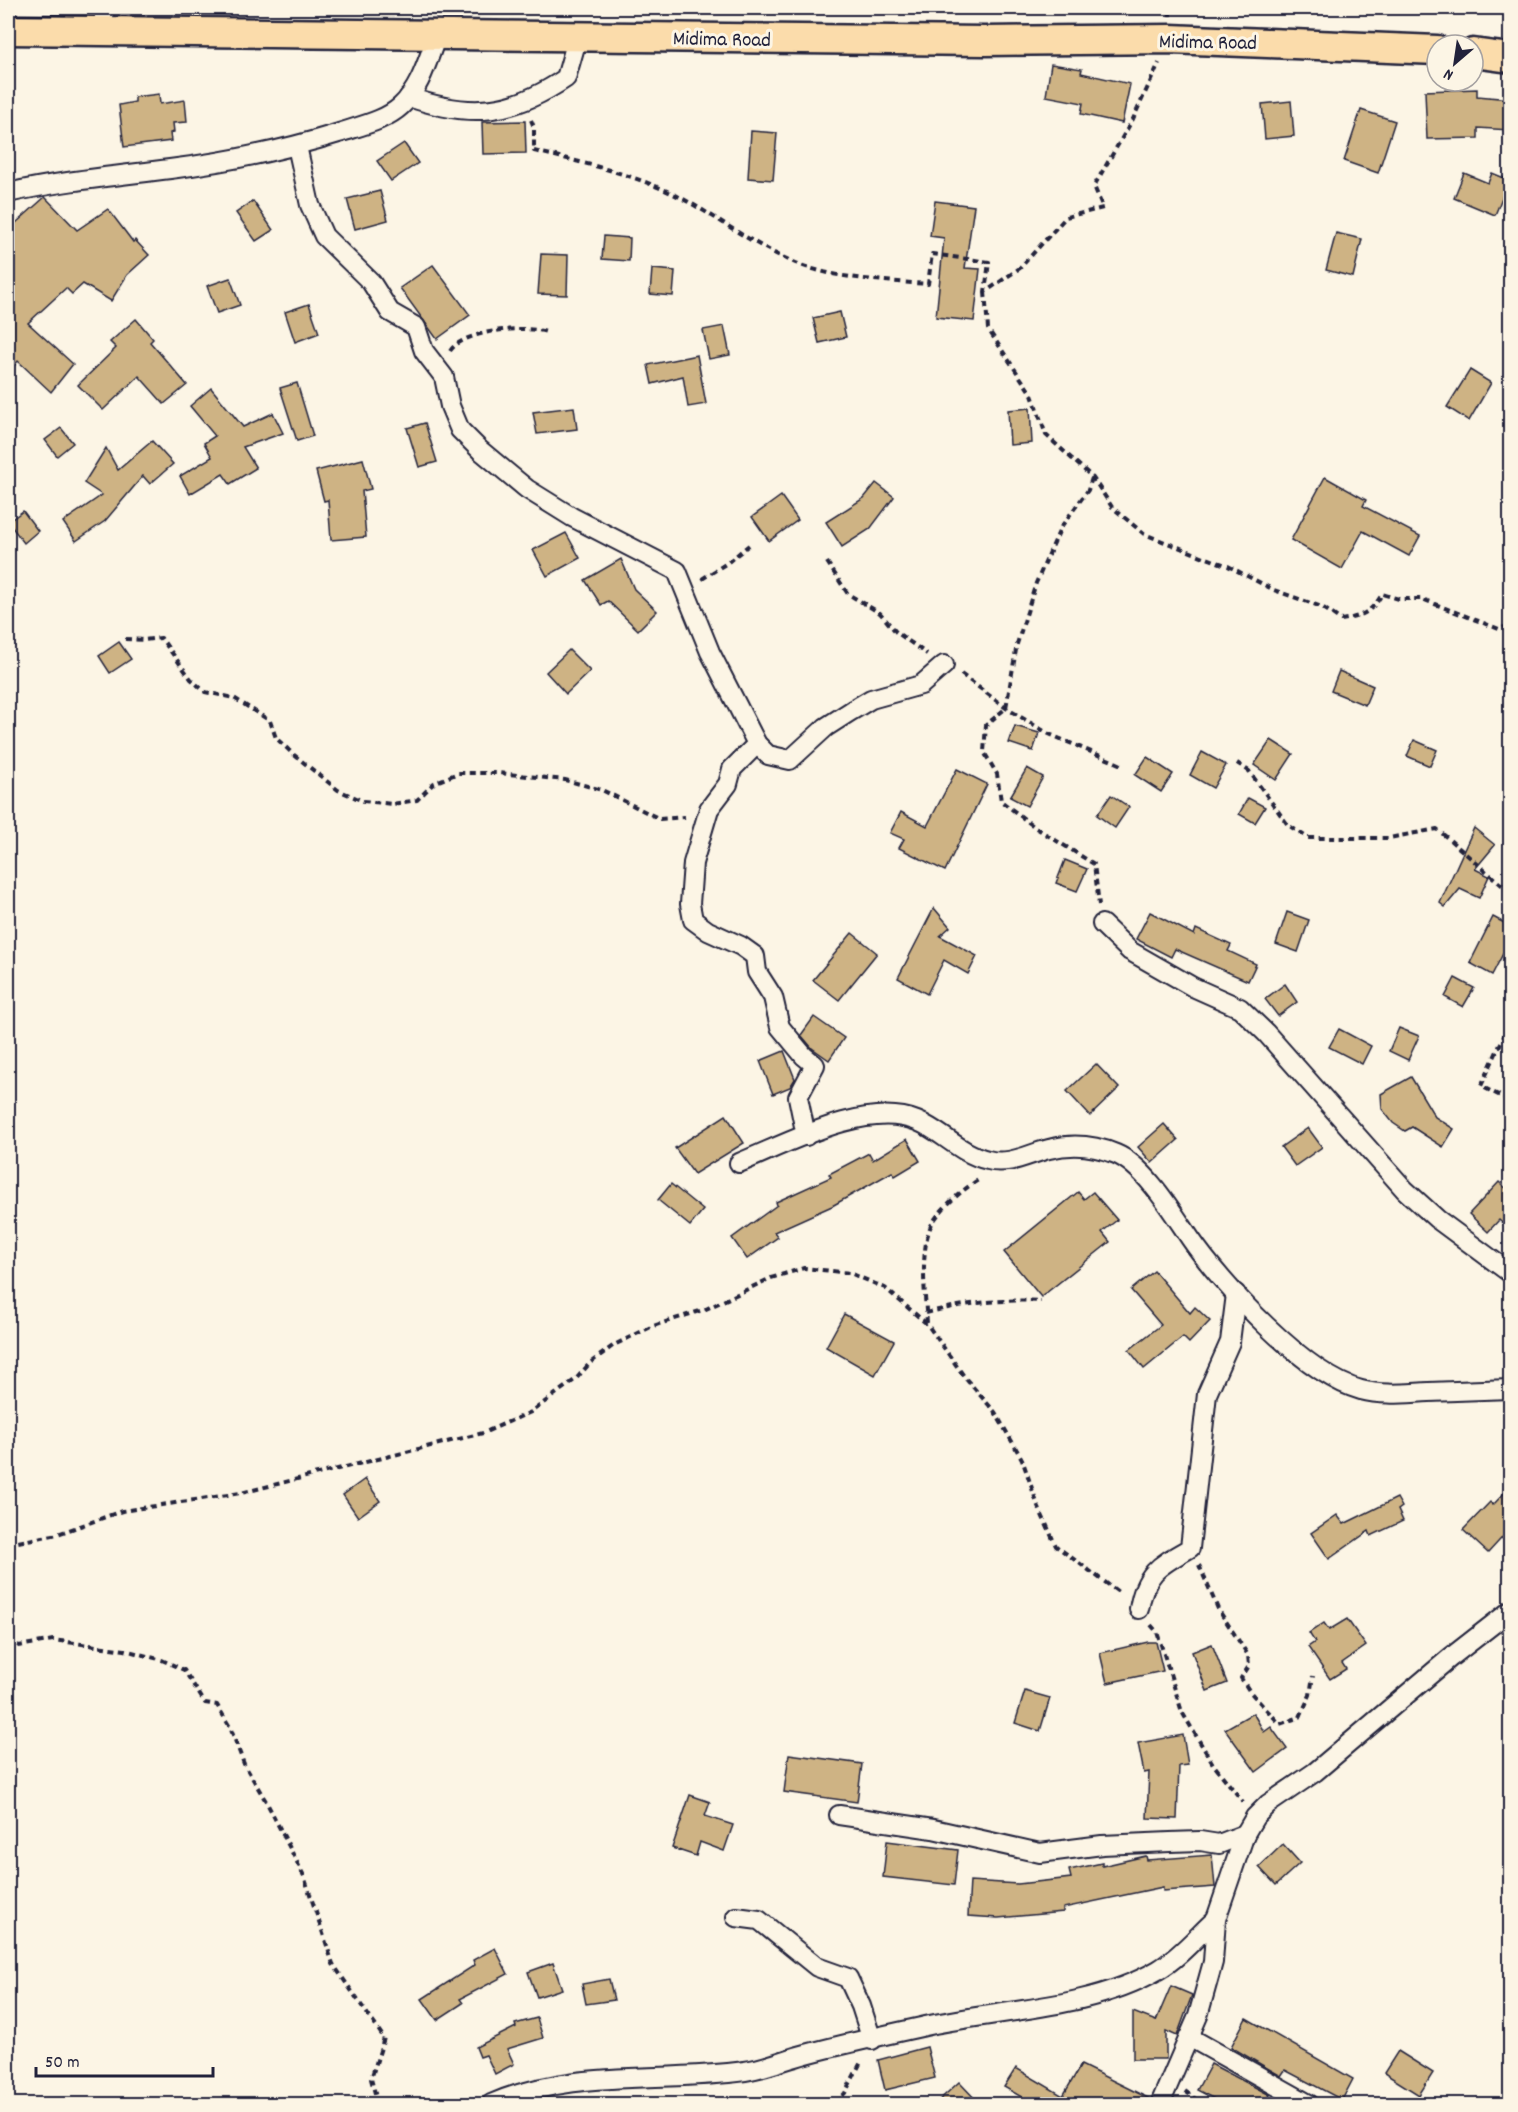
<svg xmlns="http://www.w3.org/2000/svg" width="1518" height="2112" font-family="Dekko,sans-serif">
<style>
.building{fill:#ceb384;stroke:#22223b;stroke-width:1.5}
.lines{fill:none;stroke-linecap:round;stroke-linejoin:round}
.minor-casing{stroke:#22223b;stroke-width:22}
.primary-casing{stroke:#22223b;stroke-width:33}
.path{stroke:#22223b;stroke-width:4;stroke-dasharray:6 4.5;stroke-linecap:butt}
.minor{stroke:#fcf5e5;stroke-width:18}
.primary{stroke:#fbdcab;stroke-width:28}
.labels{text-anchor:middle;stroke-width:6;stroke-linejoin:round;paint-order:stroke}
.street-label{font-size:21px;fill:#22223b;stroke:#fcf5e5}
</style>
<rect width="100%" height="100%" fill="#fcf5e5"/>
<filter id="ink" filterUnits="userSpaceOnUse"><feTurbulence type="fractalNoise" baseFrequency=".0167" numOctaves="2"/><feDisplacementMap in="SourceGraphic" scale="12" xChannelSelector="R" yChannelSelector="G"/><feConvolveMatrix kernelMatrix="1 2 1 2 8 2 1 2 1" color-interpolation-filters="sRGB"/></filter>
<g filter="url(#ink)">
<g class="building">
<path d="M 1051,64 L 1082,69 L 1081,73 L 1130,84 L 1122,123 L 1081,114 L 1083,103 L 1046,96 Z"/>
<path d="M 1477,89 L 1477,96 L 1510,99 L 1510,130 L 1478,128 L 1478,138 L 1427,139 L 1425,91 Z"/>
<path d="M 159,94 L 160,104 L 185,100 L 187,122 L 173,123 L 174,132 L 170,133 L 171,141 L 124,147 L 119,105 L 135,102 L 135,97 Z"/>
<path d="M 1291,101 L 1294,136 L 1265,139 L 1262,104 Z"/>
<path d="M 1361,110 L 1395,121 L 1378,173 L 1344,161 Z"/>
<path d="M 525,121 L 526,153 L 483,154 L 482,122 Z"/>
<path d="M 751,131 L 777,133 L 773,180 L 748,178 Z"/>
<path d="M 404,143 L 418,163 L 391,181 L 377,161 Z"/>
<path d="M 1464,173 L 1488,183 L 1492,173 L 1509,180 L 1495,215 L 1454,198 Z"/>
<path d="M 380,191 L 388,220 L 355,229 L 347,199 Z"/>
<path d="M 45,197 L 77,230 L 108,209 L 133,242 L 135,240 L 149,255 L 127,275 L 111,301 L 83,284 L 72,294 L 66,288 L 28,323 L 73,364 L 51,392 L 18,361 L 8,373 L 8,230 Z"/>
<path d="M 253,201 L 273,230 L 256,241 L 236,213 Z"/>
<path d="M 935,201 L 974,206 L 965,268 L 980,269 L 974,321 L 936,317 L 944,238 L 930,236 Z"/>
<path d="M 1336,233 L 1362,239 L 1353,277 L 1326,270 Z"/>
<path d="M 604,236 L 630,238 L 629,261 L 602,259 Z"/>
<path d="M 541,254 L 568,255 L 567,295 L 538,294 Z"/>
<path d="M 433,265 L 470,315 L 437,339 L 400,288 Z"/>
<path d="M 652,269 L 675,271 L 673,296 L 650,294 Z"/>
<path d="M 230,278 L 240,305 L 217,313 L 207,286 Z"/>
<path d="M 309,304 L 319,333 L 295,342 L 285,312 Z"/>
<path d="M 840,312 L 846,337 L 819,343 L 813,318 Z"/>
<path d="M 136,319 L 153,339 L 150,342 L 187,385 L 164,404 L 139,376 L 103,410 L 78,385 L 116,348 L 110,342 Z"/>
<path d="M 724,326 L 730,355 L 709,359 L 703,330 Z"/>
<path d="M 697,355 L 706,404 L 688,407 L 683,376 L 652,384 L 648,365 Z"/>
<path d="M 1470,370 L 1491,383 L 1469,421 L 1447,407 Z"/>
<path d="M 297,383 L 313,436 L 297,441 L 280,388 Z"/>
<path d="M 211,388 L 243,427 L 273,413 L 283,433 L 243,447 L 256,468 L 230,484 L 223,474 L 190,494 L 180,476 L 212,457 L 204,443 L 215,436 L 190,406 Z"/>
<path d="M 574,407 L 577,429 L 537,434 L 533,412 Z"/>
<path d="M 1030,408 L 1032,443 L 1010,445 L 1008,410 Z"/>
<path d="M 425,423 L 437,462 L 419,467 L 407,428 Z"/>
<path d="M 61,428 L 73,443 L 57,456 L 45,440 Z"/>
<path d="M 152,441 L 173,464 L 150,484 L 143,476 L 105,521 L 76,541 L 63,522 L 102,495 L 84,483 L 106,448 L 118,470 Z"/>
<path d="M 363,459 L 371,489 L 362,491 L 366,537 L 331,540 L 328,500 L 324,501 L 316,471 Z"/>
<path d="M 1325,477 L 1366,500 L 1363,506 L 1420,536 L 1409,556 L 1363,531 L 1342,569 L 1291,540 Z"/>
<path d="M 876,483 L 894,497 L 870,529 L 842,547 L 826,522 L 864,498 Z"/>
<path d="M 781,496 L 798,520 L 769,541 L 752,517 Z"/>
<path d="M 23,511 L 38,531 L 24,543 L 8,522 Z"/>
<path d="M 566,533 L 580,558 L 547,576 L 533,550 Z"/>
<path d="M 621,559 L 634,589 L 657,611 L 638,630 L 608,601 L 601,605 L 585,580 Z"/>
<path d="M 119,642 L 131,659 L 110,673 L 99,656 Z"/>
<path d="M 569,650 L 590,671 L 566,694 L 546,672 Z"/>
<path d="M 1339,671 L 1373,686 L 1365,705 L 1331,691 Z"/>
<path d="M 1015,726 L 1039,733 L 1033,751 L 1009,743 Z"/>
<path d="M 1271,740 L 1293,754 L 1276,780 L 1254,765 Z"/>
<path d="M 1414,740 L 1437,750 L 1430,766 L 1407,756 Z"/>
<path d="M 1202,752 L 1226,765 L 1213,788 L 1190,775 Z"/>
<path d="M 1147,757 L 1173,774 L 1161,792 L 1135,775 Z"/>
<path d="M 1027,768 L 1043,777 L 1027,806 L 1010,797 Z"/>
<path d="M 957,769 L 987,784 L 945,871 L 899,848 L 904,839 L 890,833 L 901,812 L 927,826 Z"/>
<path d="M 1111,795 L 1129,807 L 1115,828 L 1097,815 Z"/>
<path d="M 1248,798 L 1265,807 L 1255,823 L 1239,814 Z"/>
<path d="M 1474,828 L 1495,845 L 1475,869 L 1489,876 L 1479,898 L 1460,889 L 1445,907 L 1440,903 Z"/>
<path d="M 1065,860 L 1087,869 L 1077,891 L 1056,883 Z"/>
<path d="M 934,908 L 950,927 L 940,936 L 977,956 L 968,974 L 944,960 L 927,994 L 898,978 Z"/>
<path d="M 1150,912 L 1194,935 L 1196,929 L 1231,945 L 1228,951 L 1256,964 L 1248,981 L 1175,949 L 1171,957 L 1136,939 Z"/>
<path d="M 1287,912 L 1309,920 L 1298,952 L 1276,944 Z"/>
<path d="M 1493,917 L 1510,926 L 1510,940 L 1492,975 L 1470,963 Z"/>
<path d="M 852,933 L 877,953 L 839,1000 L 813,980 Z"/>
<path d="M 1455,978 L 1474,988 L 1463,1007 L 1445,997 Z"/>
<path d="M 1285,984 L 1297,1002 L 1278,1016 L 1265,999 Z"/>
<path d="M 814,1017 L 844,1038 L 829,1060 L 812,1048 L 801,1035 Z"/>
<path d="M 1399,1028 L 1419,1036 L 1408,1060 L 1389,1051 Z"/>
<path d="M 1339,1029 L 1371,1046 L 1362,1064 L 1329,1047 Z"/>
<path d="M 784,1051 L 795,1079 L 790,1087 L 773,1094 L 760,1061 Z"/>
<path d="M 1096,1064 L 1119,1088 L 1090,1116 L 1067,1091 Z"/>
<path d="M 1411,1077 L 1435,1117 L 1454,1129 L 1443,1147 L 1412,1127 L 1405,1131 L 1393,1123 L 1382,1109 L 1381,1094 Z"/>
<path d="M 726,1115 L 744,1143 L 694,1174 L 675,1148 Z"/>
<path d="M 1164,1124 L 1178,1140 L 1152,1163 L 1138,1147 Z"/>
<path d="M 1308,1128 L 1322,1147 L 1295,1166 L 1281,1147 Z"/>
<path d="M 907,1139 L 920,1161 L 895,1176 L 892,1172 L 832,1206 L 774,1232 L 778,1237 L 747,1259 L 732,1238 L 777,1205 L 776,1202 L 831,1177 L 829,1174 L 869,1153 L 873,1160 Z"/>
<path d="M 1499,1182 L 1510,1192 L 1510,1230 L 1499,1220 L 1488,1232 L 1469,1214 Z"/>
<path d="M 671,1184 L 703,1210 L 690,1226 L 658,1200 Z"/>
<path d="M 1078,1192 L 1084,1199 L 1093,1192 L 1117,1220 L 1102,1232 L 1110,1242 L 1041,1297 L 1004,1252 Z"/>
<path d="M 1154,1271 L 1190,1313 L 1195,1307 L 1210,1321 L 1189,1343 L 1183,1337 L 1144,1369 L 1129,1350 L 1161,1325 L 1131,1290 Z"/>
<path d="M 844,1314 L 894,1341 L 875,1375 L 826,1347 Z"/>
<path d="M 365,1479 L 380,1501 L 358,1517 L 343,1495 Z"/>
<path d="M 1510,1487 L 1510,1529 L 1488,1553 L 1463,1530 L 1490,1502 L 1493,1505 Z"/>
<path d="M 1397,1498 L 1402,1507 L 1398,1510 L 1403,1521 L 1371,1536 L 1369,1531 L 1329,1559 L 1311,1533 L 1337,1515 L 1344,1524 Z"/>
<path d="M 1347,1619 L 1366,1646 L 1342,1663 L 1346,1669 L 1330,1679 L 1308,1647 L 1315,1642 L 1309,1633 L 1324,1623 L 1329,1630 Z"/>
<path d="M 1148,1642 L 1156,1642 L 1163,1671 L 1107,1683 L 1100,1653 Z"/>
<path d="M 1212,1644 L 1227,1683 L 1207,1691 L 1192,1652 Z"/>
<path d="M 1025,1691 L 1050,1698 L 1040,1731 L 1015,1723 Z"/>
<path d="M 1253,1713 L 1264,1732 L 1271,1727 L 1287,1749 L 1256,1772 L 1225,1729 Z"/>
<path d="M 1183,1735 L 1188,1765 L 1179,1766 L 1177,1819 L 1147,1818 L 1149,1772 L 1144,1773 L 1138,1743 Z"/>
<path d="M 789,1754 L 862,1764 L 857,1802 L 784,1792 Z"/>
<path d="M 690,1795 L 710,1802 L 705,1816 L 733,1825 L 724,1851 L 700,1842 L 696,1856 L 672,1848 Z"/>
<path d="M 887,1841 L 958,1850 L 954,1885 L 883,1877 Z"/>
<path d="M 1283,1844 L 1300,1863 L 1276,1885 L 1259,1867 Z"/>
<path d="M 1212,1855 L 1215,1887 L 1163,1891 L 1163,1887 L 1063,1908 L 1063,1912 L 998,1918 L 968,1916 L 970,1881 L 1018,1884 L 1071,1878 L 1069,1870 L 1102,1863 L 1102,1866 L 1146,1856 L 1147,1860 Z"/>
<path d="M 495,1948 L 508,1974 L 460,1999 L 463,2003 L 437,2020 L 422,1999 L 475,1965 L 473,1960 Z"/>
<path d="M 553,1963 L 562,1989 L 537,1997 L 528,1972 Z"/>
<path d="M 609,1979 L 614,2000 L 586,2004 L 582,1984 Z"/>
<path d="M 1171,1986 L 1192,1995 L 1177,2036 L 1166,2031 L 1166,2059 L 1133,2059 L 1133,2012 L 1156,2021 Z"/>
<path d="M 537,2018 L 543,2038 L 507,2049 L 514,2064 L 495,2074 L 486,2055 L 480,2057 L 476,2047 L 516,2027 L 515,2024 Z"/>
<path d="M 1246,2018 L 1353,2079 L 1342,2100 L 1285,2070 L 1281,2076 L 1231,2047 Z"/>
<path d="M 927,2047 L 935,2078 L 885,2090 L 878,2060 Z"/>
<path d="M 1398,2051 L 1433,2073 L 1419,2095 L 1384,2073 Z"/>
<path d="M 1211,2064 L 1270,2095 L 1265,2104 L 1224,2104 L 1197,2090 Z"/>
<path d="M 1081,2065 L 1150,2099 L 1149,2104 L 1034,2104 L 1004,2087 L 1016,2068 L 1063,2096 Z"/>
<path d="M 959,2082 L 980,2104 L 935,2104 Z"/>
</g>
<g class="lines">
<defs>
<g id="minor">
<path d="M 104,8 L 104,31"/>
<path d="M 409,97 C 471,119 513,114 566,78 L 578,36"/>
<path d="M 297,146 L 310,205 L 324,236 L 371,282 L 390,312 L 416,327 L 424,351 L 444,377 L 450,406 L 460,430 L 480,450 L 527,489 L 572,517 L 677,571 L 710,652 L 757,744 L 768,755 L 790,760 L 826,727 L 851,711 L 871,699 L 921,685 L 944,665"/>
<path d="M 8,193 C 61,181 115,176 170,169 C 227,162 284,150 339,133 C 359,126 385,121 401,106 C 421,88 428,58 438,33"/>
<path d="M 757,744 L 732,769 L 728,784 L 709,809 L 693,863 L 690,904 L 693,920 L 708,931 L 741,946 L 755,956 L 757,972 L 773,997 L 780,1027 L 804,1056 L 815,1065 L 798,1097 L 806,1136"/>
<path d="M 1102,924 L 1130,951 L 1193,987 L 1240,1008 L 1266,1033 L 1405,1190 L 1437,1219 L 1510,1273"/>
<path d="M 739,1163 C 786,1144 866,1100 917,1121 C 942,1131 960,1154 988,1160 C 1009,1166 1028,1154 1049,1149 C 1072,1143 1094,1145 1116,1154 C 1145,1166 1173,1213 1190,1238 C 1222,1285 1306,1376 1361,1390 C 1383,1396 1406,1393 1429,1392 C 1456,1391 1483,1390 1510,1389"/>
<path d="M 1139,1609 C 1145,1572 1160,1565 1190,1548 L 1207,1394 L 1230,1342 L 1236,1294"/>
<path d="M 839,1815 L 933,1829 L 1040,1853 L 1102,1845 L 1170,1842 L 1200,1841 L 1219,1844 L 1245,1834"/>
<path d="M 736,1917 L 759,1920 L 817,1967 L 848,1978 L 861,2006 L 872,2040"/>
<path d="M 1189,2037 L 1309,2104"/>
<path d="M 491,2104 C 574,2068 658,2083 745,2071 C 766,2068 786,2059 806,2054 C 847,2043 889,2034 930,2025 C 1005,2009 1090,2009 1158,1970 C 1179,1958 1198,1935 1216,1919"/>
<path d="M 1160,2104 L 1198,2016 L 1213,1962 L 1216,1919 L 1245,1834 L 1255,1817 L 1268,1804 L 1315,1772 L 1451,1657 L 1510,1611"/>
</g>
<g id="primary">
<path d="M 8,30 L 985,41 L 1170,39 L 1437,50"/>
<path d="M 1473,53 L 1510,58"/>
</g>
</defs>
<use href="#minor" class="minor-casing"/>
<use href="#primary" class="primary-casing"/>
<g class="path">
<path d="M 1170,16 L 1170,8"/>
<path d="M 531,120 L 534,127 L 534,151 C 589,164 644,176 694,205 C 725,223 755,245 789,260 C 829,279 884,281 928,284 L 932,254 L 989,262 L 985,292 L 1020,268 L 1066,217 L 1103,208 L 1094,186 L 1133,119 L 1159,63"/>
<path d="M 985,292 L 988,329 L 1032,395 L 1046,435 L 1093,478 L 1112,507 L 1144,534 L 1228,566 L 1274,590 L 1322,607 L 1341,620 C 1361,617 1372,612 1382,594 L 1399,599 L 1422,599 L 1499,629 L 1510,625"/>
<path d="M 450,351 C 464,330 524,325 546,332"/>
<path d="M 1092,478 L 1088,490 L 1061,527 L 1036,583 L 1017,644 L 1006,708 L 986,725 L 984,752 L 997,774 L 1001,801 L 1036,828 L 1094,864 L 1099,905"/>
<path d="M 827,562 L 848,594 L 880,613 L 896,632 L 927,654"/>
<path d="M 702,579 L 727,563 L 749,545"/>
<path d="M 125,639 L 144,640 L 161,638 L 191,679 L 205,692 L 234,698 L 270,721 L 276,738 L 293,754 L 338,790 L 363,801 L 393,804 L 417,800 L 434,783 L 458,773 L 499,773 L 565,780 L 602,790 L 660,819 L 685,817"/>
<path d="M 961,674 L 1006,708 L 1049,734 L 1124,766"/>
<path d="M 1237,763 L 1249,771 L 1288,825 L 1308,838 L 1389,838 L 1437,829 L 1510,892"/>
<path d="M 1510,1023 L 1481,1086 L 1510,1101"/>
<path d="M 926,1313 C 964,1303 1002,1299 1041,1301"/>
<path d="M 927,1323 C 925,1295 920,1254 930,1228 C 937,1211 964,1188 980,1179"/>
<path d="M 8,1544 L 58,1534 L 122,1511 L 241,1493 L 483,1433 L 531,1412 L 576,1379 L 590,1363 L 614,1345 L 653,1326 L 706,1309 L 771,1278 L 804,1268 L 850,1273 L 885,1288 L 927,1324 L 966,1379 L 995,1412 L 1022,1459 L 1038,1506 L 1056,1546 L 1121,1594"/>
<path d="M 1199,1565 L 1218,1609 L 1248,1655 L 1249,1666 L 1241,1678 L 1250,1692 L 1280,1724 L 1300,1717 L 1310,1695 L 1313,1676"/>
<path d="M 1151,1625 L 1157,1632 L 1182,1712 L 1213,1764 L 1243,1802"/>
<path d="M 8,1640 L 19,1646 L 53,1640 L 125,1650 L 162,1660 L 184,1670 L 205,1703 L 217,1705 L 230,1727 L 244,1764 L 267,1803 L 304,1876 L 333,1964 L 384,2038 L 371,2079 L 378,2104"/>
<path d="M 1185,2091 L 1202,2104"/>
<path d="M 835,2104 L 845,2093 L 861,2062"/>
</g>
<use href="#minor" class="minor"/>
<use href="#primary" class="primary"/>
</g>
</g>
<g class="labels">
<g class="street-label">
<text transform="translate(722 38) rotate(1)" y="7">Midima Road</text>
<text transform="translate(1208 41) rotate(1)" y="7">Midima Road</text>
</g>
</g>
<rect width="1518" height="2112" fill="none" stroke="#fcf5e5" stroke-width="30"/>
<rect x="15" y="15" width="1488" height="2082" fill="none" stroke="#22223b" stroke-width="2" filter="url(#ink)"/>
<g transform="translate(1455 63) rotate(209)"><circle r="28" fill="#fcf5e5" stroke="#a5a1a1" stroke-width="1.5"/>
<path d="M0-4.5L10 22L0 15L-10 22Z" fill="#22223b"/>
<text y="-9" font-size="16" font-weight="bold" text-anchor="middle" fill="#22223b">N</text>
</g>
<path d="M36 2067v9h177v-9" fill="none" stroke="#22223b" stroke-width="3"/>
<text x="45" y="2067" font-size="18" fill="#22223b" stroke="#fcf5e5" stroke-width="4.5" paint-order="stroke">50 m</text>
</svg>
